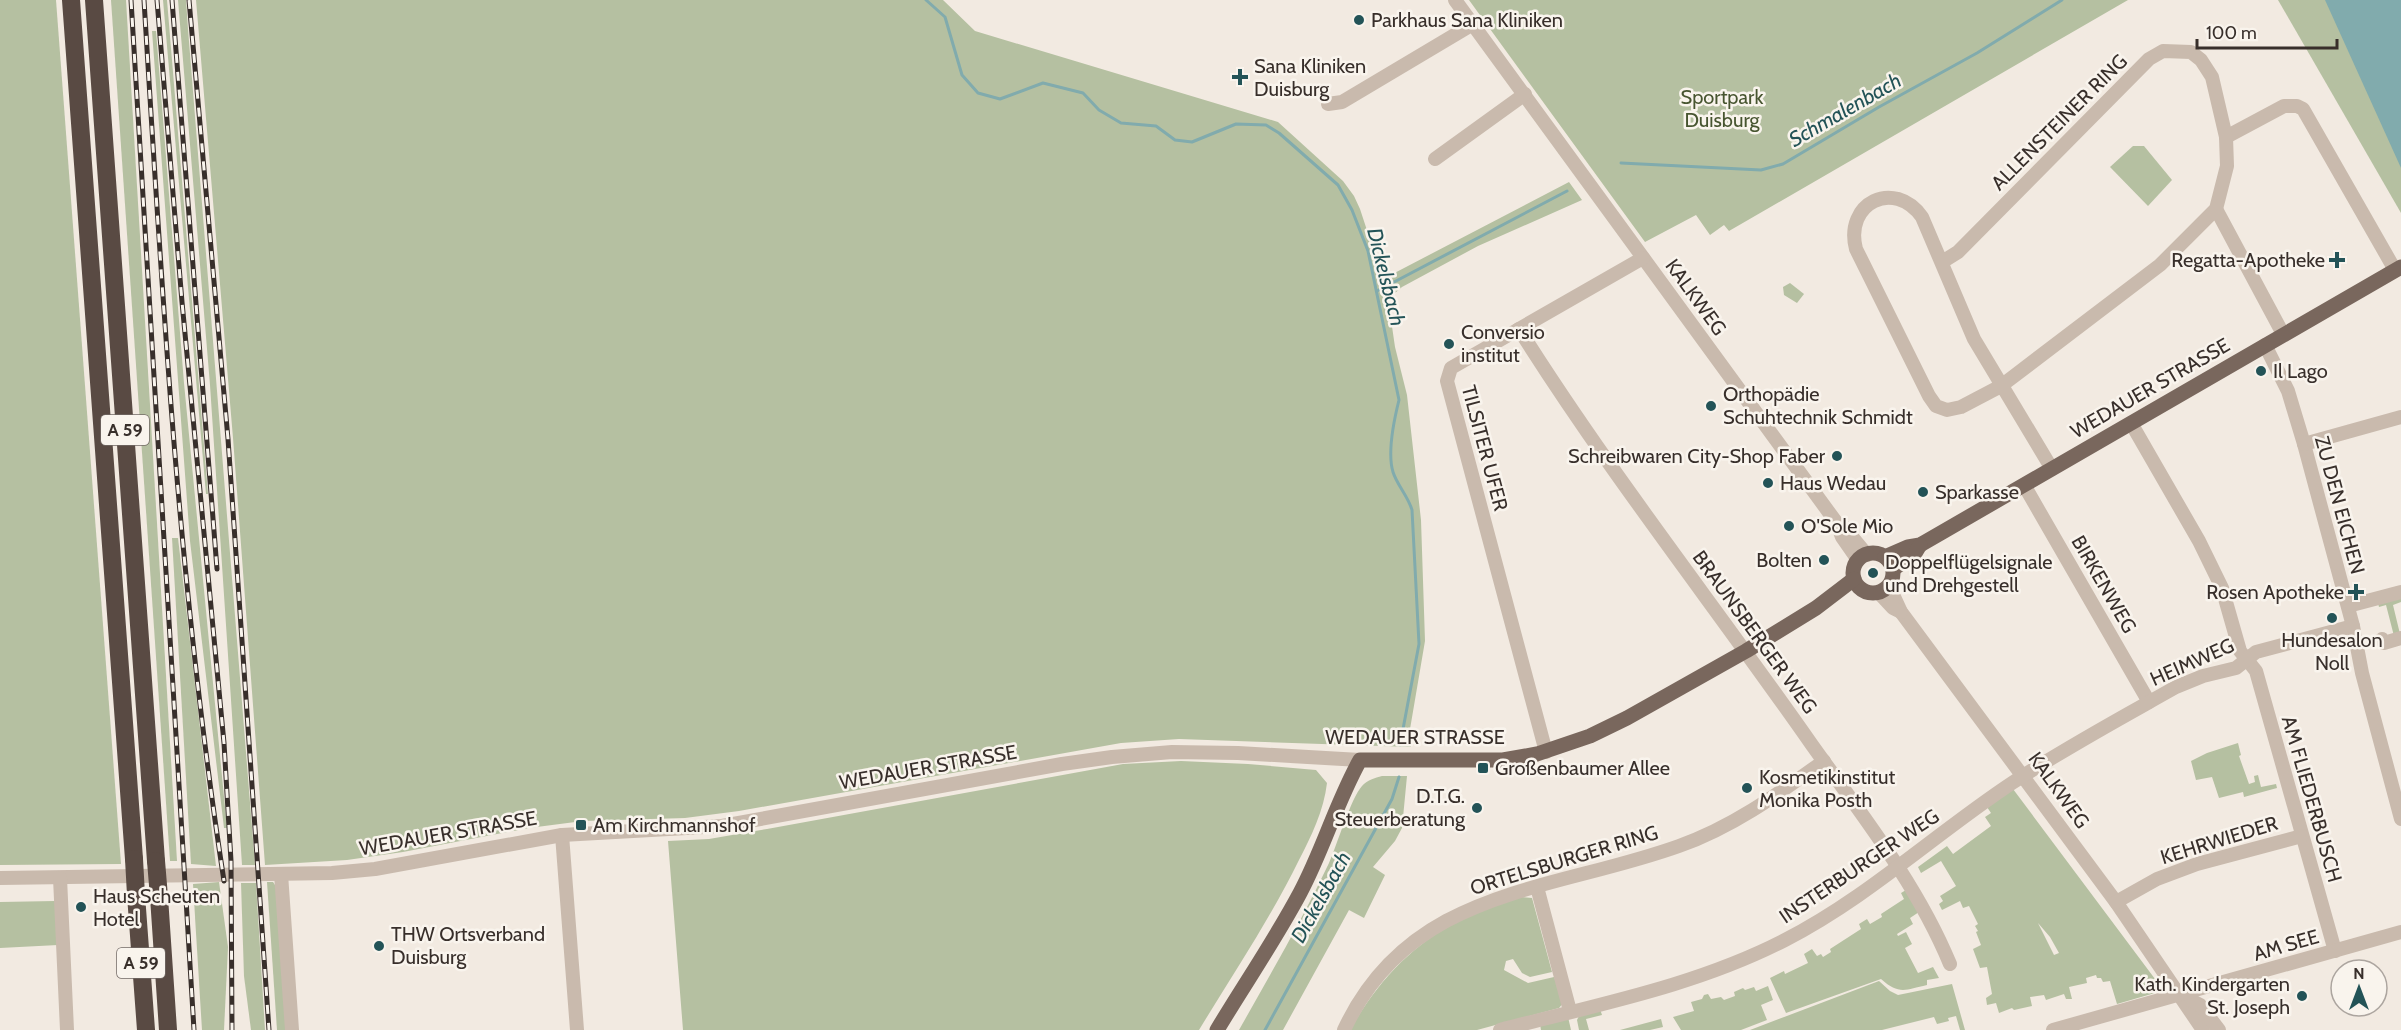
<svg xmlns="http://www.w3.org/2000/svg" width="2401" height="1030" font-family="Cabin,sans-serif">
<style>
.green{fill:#b5c0a1;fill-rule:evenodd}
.water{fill:#81abad}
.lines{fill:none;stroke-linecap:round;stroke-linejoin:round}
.stream{stroke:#81abad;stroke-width:3}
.minor{stroke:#c9baad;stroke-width:14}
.major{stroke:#79675d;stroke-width:15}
.highway{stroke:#594a43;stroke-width:18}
.rail-casing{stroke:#382f2b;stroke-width:5}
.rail{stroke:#f9f4ed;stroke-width:3;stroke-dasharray:9;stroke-linecap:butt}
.highway-bridge{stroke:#594a43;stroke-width:18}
.poi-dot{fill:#235357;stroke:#f9f4ed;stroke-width:2}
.labels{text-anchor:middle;stroke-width:5;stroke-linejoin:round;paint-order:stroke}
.shield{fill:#f9f4ed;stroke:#726a65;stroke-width:1.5}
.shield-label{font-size:18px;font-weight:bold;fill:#382f2b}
.poi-label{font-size:20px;fill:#382f2b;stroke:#f9f4ed;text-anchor:start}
.park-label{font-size:20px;fill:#475530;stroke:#f9f4ed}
.street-label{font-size:20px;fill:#382f2b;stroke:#f9f4ed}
.water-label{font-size:21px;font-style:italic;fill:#235357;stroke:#f9f4ed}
</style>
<rect width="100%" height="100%" fill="#f2eae1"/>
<g class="green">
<path d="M 0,0 L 56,0 L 121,864 L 0,865 Z"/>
<path d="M 111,0 L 126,0 L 177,861 L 170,861 Z"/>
<path d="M 163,0 L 167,0 L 208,494 L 206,494 Z"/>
<path d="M 178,0 L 186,0 L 188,29 L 255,865 L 242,865 L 210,385 Z"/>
<path d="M 196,0 L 943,0 L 975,31 L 1278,122 L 1343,181 L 1354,196 L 1360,209 L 1383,279 L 1569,182 L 1582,200 L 1478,246 L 1402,287 L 1388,299 L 1395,347 L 1407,395 L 1421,520 L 1425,641 L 1409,735 L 1411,747 L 1179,739 L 1121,743 L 739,811 L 685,818 L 583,821 L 529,828 L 403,852 L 347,860 L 265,865 L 233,438 Z"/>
<path d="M 1469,0 L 2128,0 L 1729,231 L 1724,225 L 1710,235 L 1696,215 L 1645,242 Z"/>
<path d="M 2278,0 L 2401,0 L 2401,213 Z"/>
<path d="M 152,31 L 156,31 L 184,383 L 227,828 L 224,828 L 190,541 Z"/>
<path d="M 2133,146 L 2144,146 L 2172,180 L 2148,206 L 2110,167 Z"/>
<path d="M 1790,283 L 1804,294 L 1797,303 L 1784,295 L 1783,287 Z"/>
<path d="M 172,538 L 178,538 L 216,866 L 191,864 Z"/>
<path d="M 2401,597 L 2401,602 L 2393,605 L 2400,634 L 2394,636 L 2386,605 L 2379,607 L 2378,603 Z"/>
<path d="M 2238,743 L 2241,755 L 2239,756 L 2249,784 L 2255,782 L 2254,776 L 2258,775 L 2261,787 L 2276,784 L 2277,788 L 2244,797 L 2243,792 L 2219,798 L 2212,777 L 2196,780 L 2191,761 L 2207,753 Z"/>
<path d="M 1181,761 L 1248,764 L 1316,770 L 1327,783 C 1324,810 1311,837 1299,860 C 1270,919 1233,974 1199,1030 L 683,1030 L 668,841 L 709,839 L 767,829 L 1123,764 Z"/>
<path d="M 1382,776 L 1407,776 L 1402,828 L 1395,841 L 1373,867 L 1385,875 L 1364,918 L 1349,910 L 1283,1030 L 1239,1030 C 1270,975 1302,920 1329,863 C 1337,845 1351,798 1362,786 C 1367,780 1375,778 1382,776 Z"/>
<path d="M 2013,789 L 2155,979 L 2157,987 L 2155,993 L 2117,1004 L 2110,981 L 2103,982 L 2101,978 L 2097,978 L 2096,975 L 2086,978 L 2087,983 L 2069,987 L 2072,999 L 2066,999 L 2064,994 L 2046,1000 L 2044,995 L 2030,997 L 2032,1006 L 2014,1010 L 2012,1008 L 1999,1013 L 1996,1003 L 1987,1005 L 1986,998 L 1992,994 L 1987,967 L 1980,968 L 1973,949 L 1981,945 L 1976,932 L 1978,931 L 1975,926 L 1978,924 L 1969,906 L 1963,908 L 1960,901 L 1942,910 L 1939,904 L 1943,901 L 1940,896 L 1956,886 L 1941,861 L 1921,873 L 1918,867 L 1947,846 L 1953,854 L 1991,826 L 1985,817 L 1991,813 L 1987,807 ZM 2038,923 L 2050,937 L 2059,953 L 2054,955 Z"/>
<path d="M 219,882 L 228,947 L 224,1030 L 202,1030 L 193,884 Z"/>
<path d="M 267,882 L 273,882 L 277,888 L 287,1030 L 277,1030 Z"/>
<path d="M 241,883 L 256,883 L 265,1030 L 251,1030 L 244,976 Z"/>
<path d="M 1906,890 L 1919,912 L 1910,918 L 1913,924 L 1897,934 L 1898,936 L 1906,932 L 1912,944 L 1905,948 L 1918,973 L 1933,967 L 1939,978 L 1927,980 L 1927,985 C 1905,990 1899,995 1881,979 L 1786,1013 L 1770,978 L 1784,971 L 1785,974 L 1808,963 L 1804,954 L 1812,949 L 1817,956 L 1821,954 L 1823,957 L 1831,952 L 1830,949 L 1861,929 L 1859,924 L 1867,919 L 1870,924 L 1882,917 L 1881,914 L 1904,899 L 1901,893 Z"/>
<path d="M 1522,897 L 1532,898 L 1552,972 L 1530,977 L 1522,973 L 1513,959 L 1506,961 L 1504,970 L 1528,983 L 1554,977 L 1564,1002 L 1559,1008 L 1477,1030 L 1350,1030 C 1378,981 1410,947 1460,919 C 1479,909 1502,904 1522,897 Z"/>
<path d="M 55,901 L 58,945 L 0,948 L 0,902 Z"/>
<path d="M 1879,981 L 1890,991 L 1898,995 L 1952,984 L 1965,1030 L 1960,1030 L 1956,1016 L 1948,1018 L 1949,1021 L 1937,1024 L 1934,1017 L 1882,1030 L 1750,1030 Z"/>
<path d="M 1768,986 L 1773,1000 L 1761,1005 L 1767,1020 L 1741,1030 L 1681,1030 L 1673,1017 L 1694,1011 L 1691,1002 L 1702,999 L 1704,995 L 1708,994 L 1711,999 L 1721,997 L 1724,1000 L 1735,996 L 1734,992 L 1743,988 L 1745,990 L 1754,987 L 1756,991 Z"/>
<path d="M 1600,1009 L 1602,1015 L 1586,1019 L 1589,1030 L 1579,1030 L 1577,1020 L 1579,1016 Z"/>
<path d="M 1568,1017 L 1571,1030 L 1541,1030 L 1540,1024 Z"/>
<path d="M 1661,1019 L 1663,1027 L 1650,1030 L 1620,1030 Z"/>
</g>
<path class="water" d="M 2325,0 L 2401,0 L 2401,168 Z"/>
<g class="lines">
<g class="stream">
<path d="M 926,0 L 945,17 L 962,75 L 978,93 L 1000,99 L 1043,83 L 1083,93 L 1099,110 L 1121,123 L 1156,126 L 1175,140 L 1192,142 L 1236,124 L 1266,125 L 1279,133 L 1338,185 L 1352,210 L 1368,251 L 1399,400 C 1394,420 1387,452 1393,472 C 1397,485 1408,496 1412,510 L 1419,644 L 1400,745"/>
<path d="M 1621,163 L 1761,170 L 1783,164 L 1879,107 L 1977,53 L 2062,0"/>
<path d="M 1377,291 L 1567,191"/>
<path d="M 1265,1030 L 1392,799 L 1399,777"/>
</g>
<g class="minor">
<path d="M 1455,0 L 1836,522 L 1842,537 L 1858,560"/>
<path d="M 1328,104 L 1342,102 L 1473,24"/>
<path d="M 2226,137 L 2284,106 L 2297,106 L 2303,109 L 2395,270"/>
<path d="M 1435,159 L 1525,94"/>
<path d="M 2216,209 L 2283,334"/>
<path d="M 1942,262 L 1958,252 L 2149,59 L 2163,51 L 2191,52 L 2201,60 L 2212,77 L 2226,137 L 2227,166 L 2216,209 L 2160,265 L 2001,386 L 1961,407 L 1947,410 L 1936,406 L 1929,396 L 1856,249 C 1844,203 1894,178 1922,217 L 1974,339 L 2052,469"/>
<path d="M 1519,329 C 1609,472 1715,606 1812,745 C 1862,815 1917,884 1950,964"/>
<path d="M 2265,345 L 2288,391 L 2304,444 L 2353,626 L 2362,673 L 2401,819"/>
<path d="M 2131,423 L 2199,541 L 2222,588 L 2240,651 L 2256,671 L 2335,951"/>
<path d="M 2304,444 L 2401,417"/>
<path d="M 2024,485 L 2149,702"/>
<path d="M 1843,526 L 1867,555"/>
<path d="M 1889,586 L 1901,612 L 2116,902 L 2203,1030"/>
<path d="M 1879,593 L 1893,608 L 1901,612"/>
<path d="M 2348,606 L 2401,592"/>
<path d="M 2382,639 L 2384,643 L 2401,638"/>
<path d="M 1546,752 L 1447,381 L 1451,368 L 1643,258"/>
<path d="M 562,835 L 577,1030"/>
<path d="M 281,874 L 292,1030"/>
<path d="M 0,878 L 332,873 L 375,869 L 562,835 L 722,826 L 1062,764 L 1112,757 L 1172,752 L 1238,753 L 1360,760"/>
<path d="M 60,878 L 67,1030"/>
<path d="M 1537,887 L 1570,1011"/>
<path d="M 2116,902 L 2157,879 L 2197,864 L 2302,836"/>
<path d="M 2181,995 L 2200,1005 L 2219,1030"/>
<path d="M 1344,1030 C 1410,888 1551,892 1679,846 C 1733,827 1778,794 1824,761"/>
<path d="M 1500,1030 C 1595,1005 1696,986 1785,940 C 1867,898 1935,834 2012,783 C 2065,748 2121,718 2176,687 L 2203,676 L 2236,668 L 2256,652 L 2353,626"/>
<path d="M 2053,1030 L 2401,932"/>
</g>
<g class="major">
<circle cx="1873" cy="573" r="20"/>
<path d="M 1885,557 L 1908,547 L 1920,545 L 1946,530 L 2401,267"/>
<path d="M 1893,569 L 1914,555 L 1920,545"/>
<path d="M 1217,1030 C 1244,985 1275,940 1300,893 C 1323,850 1336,803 1360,760 L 1503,760 L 1537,754 L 1590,736 L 1627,718 L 1746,651 L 1816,608 L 1854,579"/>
</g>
<g class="highway">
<path d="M 71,0 L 134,859"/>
<path d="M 94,0 L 156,861"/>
<path d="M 136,895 L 146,1030"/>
<path d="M 159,897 L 168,1030"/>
</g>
<defs>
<g id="rail">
<path d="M 131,0 L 194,1030"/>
<path d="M 144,0 C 162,294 179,589 224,881"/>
<path d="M 157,0 L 182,302 L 224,743 L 231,861 L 232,1030"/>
<path d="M 172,0 L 217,569"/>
<path d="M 189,0 L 228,439 L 269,1030"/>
</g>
</defs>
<use href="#rail" class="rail-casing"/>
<use href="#rail" class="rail"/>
<g class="highway-bridge">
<path d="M 134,859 L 136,895"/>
<path d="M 156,861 L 159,897"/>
</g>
</g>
<g class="poi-dot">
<circle cx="1359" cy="20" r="6"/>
<path d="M1237 68h6v6h6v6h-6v6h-6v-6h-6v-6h6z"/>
<path d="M2334 251h6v6h6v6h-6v6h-6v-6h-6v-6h6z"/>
<circle cx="1449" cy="344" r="6"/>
<circle cx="2261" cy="371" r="6"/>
<circle cx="1711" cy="406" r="6"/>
<circle cx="1837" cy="456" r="6"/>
<circle cx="1768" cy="483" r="6"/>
<circle cx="1923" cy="492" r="6"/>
<circle cx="1789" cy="526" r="6"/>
<circle cx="1824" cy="560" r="6"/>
<circle cx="1873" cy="573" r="6"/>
<path d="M2353 583h6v6h6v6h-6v6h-6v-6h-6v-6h6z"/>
<circle cx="2332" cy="618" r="6"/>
<rect x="1477" y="762" width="12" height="12" rx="3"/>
<circle cx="1747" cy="788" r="6"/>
<circle cx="1477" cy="808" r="6"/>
<rect x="575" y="819" width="12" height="12" rx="3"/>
<circle cx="81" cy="907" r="6"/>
<circle cx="379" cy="946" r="6"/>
<circle cx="2302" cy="996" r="6"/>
</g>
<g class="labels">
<g class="shield">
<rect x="101" y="415" width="48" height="30" rx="4.5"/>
<rect x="117" y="948" width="48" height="30" rx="4.5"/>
</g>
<g class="shield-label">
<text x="125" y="436">A 59</text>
<text x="141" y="969">A 59</text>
</g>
<g class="poi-label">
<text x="1371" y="27">Parkhaus Sana Kliniken</text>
<text x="1254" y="73">Sana Kliniken<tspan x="1254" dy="23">Duisburg</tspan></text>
<text x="2325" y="267" text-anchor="end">Regatta-Apotheke</text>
<text x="1461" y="339">Conversio<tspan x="1461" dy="23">institut</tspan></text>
<text x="2273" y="378">Il Lago</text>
<text x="1723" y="401">Orthopädie<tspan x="1723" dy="23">Schuhtechnik Schmidt</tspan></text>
<text x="1825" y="463" text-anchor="end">Schreibwaren City-Shop Faber</text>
<text x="1780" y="490">Haus Wedau</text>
<text x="1935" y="499">Sparkasse</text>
<text x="1801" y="533">O'Sole Mio</text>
<text x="1812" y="567" text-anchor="end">Bolten</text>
<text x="1885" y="569">Doppelflügelsignale<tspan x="1885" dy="23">und Drehgestell</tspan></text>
<text x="2344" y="599" text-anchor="end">Rosen Apotheke</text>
<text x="2332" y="647" text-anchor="middle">Hundesalon<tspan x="2332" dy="23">Noll</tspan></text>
<text x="1495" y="775">Großenbaumer Allee</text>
<text x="1759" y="784">Kosmetikinstitut<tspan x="1759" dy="23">Monika Posth</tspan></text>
<text x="1465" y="803" text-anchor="end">D.T.G.<tspan x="1465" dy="23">Steuerberatung</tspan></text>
<text x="593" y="832">Am Kirchmannshof</text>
<text x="93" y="903">Haus Scheuten<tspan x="93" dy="23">Hotel</tspan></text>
<text x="391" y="941">THW Ortsverband<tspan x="391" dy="23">Duisburg</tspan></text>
<text x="2290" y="991" text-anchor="end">Kath. Kindergarten<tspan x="2290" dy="23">St. Joseph</tspan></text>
</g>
<g class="park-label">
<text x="1722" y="104">Sportpark<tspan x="1722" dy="23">Duisburg</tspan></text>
</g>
<g class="street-label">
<text transform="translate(2059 122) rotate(-45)" y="7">ALLENSTEINER RING</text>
<text transform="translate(1696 297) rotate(54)" y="7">KALKWEG</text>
<text transform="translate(2150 388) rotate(-30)" y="7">WEDAUER STRASSE</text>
<text transform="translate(1485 448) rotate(75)" y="7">TILSITER UFER</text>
<text transform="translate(2340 505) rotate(75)" y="7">ZU DEN EICHEN</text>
<text transform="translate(2104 584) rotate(60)" y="7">BIRKENWEG</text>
<text transform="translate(1755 632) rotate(54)" y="7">BRAUNSBERGER WEG</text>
<text transform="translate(2192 662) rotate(-24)" y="7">HEIMWEG</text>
<text x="1415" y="744">WEDAUER STRASSE</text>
<text transform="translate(928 767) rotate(-10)" y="7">WEDAUER STRASSE</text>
<text transform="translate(2059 790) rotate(54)" y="7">KALKWEG</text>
<text transform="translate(2312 799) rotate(74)" y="7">AM FLIEDERBUSCH</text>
<text transform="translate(448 833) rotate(-10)" y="7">WEDAUER STRASSE</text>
<text transform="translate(2219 840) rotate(-17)" y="7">KEHRWIEDER</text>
<text transform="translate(1564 860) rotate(-17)" y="7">ORTELSBURGER RING</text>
<text transform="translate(1859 866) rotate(-34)" y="7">INSTERBURGER WEG</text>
<text transform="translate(2286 945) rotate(-16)" y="7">AM SEE</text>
</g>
<g class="water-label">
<text transform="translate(1845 110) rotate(-30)" y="7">Schmalenbach</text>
<text transform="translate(1386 277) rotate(76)" y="7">Dickelsbach</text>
<text transform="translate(1321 897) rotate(-61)" y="7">Dickelsbach</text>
</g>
</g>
<g transform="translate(2359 988)"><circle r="28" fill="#f9f4ed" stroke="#aca59f" stroke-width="1.5"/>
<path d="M0-4.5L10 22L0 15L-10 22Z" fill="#235357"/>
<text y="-9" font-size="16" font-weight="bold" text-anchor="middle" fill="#382f2b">N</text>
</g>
<path d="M2197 39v9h140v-9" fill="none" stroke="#382f2b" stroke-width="3"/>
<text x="2206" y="39" font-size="18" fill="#382f2b" stroke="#f9f4ed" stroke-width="4.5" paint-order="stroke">100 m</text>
</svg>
